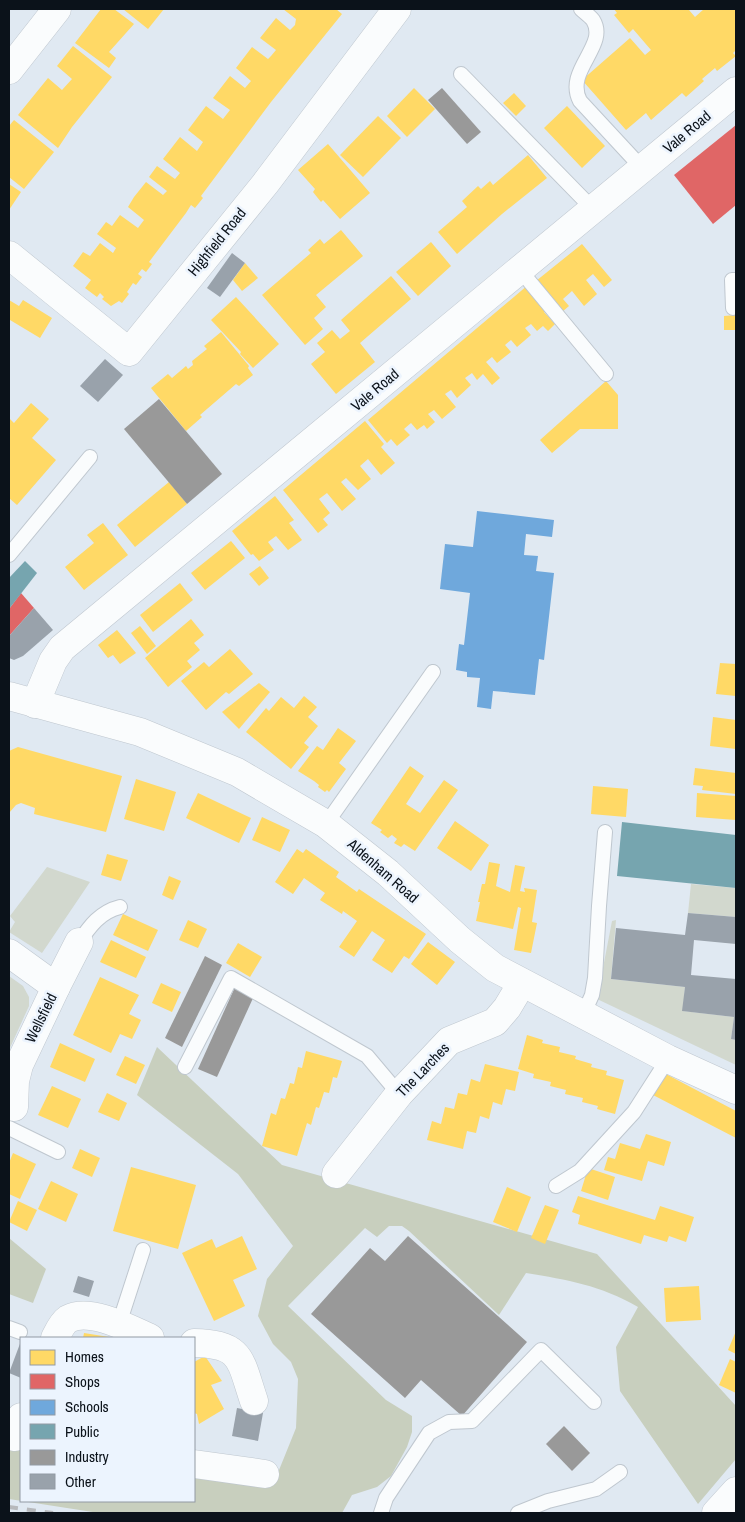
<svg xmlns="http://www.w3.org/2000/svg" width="745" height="1522" font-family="'Archivo Narrow',sans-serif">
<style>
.green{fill:#d2d8ce}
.forest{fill:#c8cfbe}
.homes{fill:#ffd966}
.shops{fill:#e06666}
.schools{fill:#6fa8dc}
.public{fill:#76a5af}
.industry{fill:#999}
.building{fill:#99a2ab}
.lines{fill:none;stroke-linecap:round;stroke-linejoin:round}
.lane-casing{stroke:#bfc7cf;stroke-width:16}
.street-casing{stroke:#bfc7cf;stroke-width:29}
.secondary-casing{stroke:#bfc7cf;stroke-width:29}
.primary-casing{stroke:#bfc7cf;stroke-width:29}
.lane{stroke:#fafcfd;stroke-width:14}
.street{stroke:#fafcfd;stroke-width:28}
.secondary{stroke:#fafcfd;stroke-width:28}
.primary{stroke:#fafcfd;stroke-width:28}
.rail{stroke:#b7b9bc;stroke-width:4;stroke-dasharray:9 9;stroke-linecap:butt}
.labels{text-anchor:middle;stroke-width:5;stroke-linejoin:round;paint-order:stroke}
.street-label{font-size:15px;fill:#0b121a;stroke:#ecf4fe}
</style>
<rect width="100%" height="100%" fill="#e0e9f2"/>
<g class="green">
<path d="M 47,867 L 90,882 L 42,953 L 9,932 L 15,922 L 10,916 Z"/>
<path d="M 691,884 L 736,888 L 736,917 L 688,913 Z"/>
<path d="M 616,920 L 611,979 L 685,987 L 683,1011 L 734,1017 L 731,1039 L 736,1040 L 736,1065 L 597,999 L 612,921 Z"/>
<path d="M 9,976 L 23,986 L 29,997 L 29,1006 L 9,1050 Z"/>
</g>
<g class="forest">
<path d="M 157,1047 L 282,1165 L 597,1254 L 736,1406 L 736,1459 L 698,1504 L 620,1391 L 616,1347 L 638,1307 C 600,1285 568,1280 526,1273 L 499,1315 L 409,1231 L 402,1226 L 389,1226 L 377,1237 L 365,1228 L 288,1306 L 386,1400 L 412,1416 L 412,1432 L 407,1447 L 391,1476 L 377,1487 L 352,1495 L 342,1513 L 99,1513 L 9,1499 L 9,1440 L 21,1444 L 21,1501 L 194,1501 L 194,1476 L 275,1480 L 296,1428 L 298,1379 L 291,1362 L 273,1344 L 258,1316 L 267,1279 L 293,1246 L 238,1174 L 137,1095 Z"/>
<path d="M 9,1238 L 46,1269 L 33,1303 L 9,1294 Z"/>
</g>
<g class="homes">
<path d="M 101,9 L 114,9 L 134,24 L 109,52 L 116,58 L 109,68 L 75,43 Z"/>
<path d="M 123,9 L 164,9 L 148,29 Z"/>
<path d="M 283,9 L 336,9 L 342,14 L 271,102 L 201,196 L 203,198 L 195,208 L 191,205 L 186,213 L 149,262 L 152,264 L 146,272 L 142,269 L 138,274 L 142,277 L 136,285 L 133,283 L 127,292 L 129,294 L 122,303 L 119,301 L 111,306 L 102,299 L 104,297 L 100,293 L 97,297 L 85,288 L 91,280 L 73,266 L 83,252 L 90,256 L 100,243 L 113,253 L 116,248 L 97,234 L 106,222 L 112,226 L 120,215 L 138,228 L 144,220 L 128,207 L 134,197 L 146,182 L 163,195 L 167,191 L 149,177 L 157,166 L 175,179 L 180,173 L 163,159 L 180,137 L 197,151 L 203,142 L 188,130 L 206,106 L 223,119 L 230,110 L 213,98 L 230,76 L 245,88 L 251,81 L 236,68 L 252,47 L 268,59 L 271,56 L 276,50 L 260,38 L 276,18 L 290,30 L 295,25 L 296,19 Z"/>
<path d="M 614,9 L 690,9 L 689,10 L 695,17 L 704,9 L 736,9 L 736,50 L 733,53 L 736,56 L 717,71 L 715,68 L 702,79 L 704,81 L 686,97 L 682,93 L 651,120 L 646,113 L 626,130 L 582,80 L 630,38 L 645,55 L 651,50 L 633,29 L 629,33 L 614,15 L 617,13 Z"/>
<path d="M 73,46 L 112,77 L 72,127 L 58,148 L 18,115 L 48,78 L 62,90 L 72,79 L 57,66 Z"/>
<path d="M 414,88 L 435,109 L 407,137 L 387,116 Z"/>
<path d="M 514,93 L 526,106 L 516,116 L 503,103 Z"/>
<path d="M 567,106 L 605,146 L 582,168 L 544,128 Z"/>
<path d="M 378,116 L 401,138 L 363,177 L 340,155 Z"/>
<path d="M 14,120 L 54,152 L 24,189 L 9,177 L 9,126 Z"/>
<path d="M 328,144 L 370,193 L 340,219 L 323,200 L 321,202 L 313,192 L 315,189 L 298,170 Z"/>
<path d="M 528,155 L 547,178 L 502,214 L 457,254 L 438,232 L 467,207 L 462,201 L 478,186 L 481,189 L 490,181 L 493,185 Z"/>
<path d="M 9,184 L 21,192 L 9,210 Z"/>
<path d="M 341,230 L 363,256 L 316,295 L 326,307 L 314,318 L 323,329 L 305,345 L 262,295 L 311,253 L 308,250 L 320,239 L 324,244 Z"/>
<path d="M 431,242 L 451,266 L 418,296 L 396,272 Z"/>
<path d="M 582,244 L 612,280 L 604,287 L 593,274 L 586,280 L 597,294 L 584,306 L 572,291 L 563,299 L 569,306 L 562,312 L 536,281 Z"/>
<path d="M 245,263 L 258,278 L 242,291 L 233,280 Z"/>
<path d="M 391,276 L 411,299 L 360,343 L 375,362 L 336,394 L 311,364 L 325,352 L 317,343 L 332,330 L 340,339 L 350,331 L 341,320 Z"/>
<path d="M 528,285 L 548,308 L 544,312 L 555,324 L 548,331 L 543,326 L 537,331 L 531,324 L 525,328 L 531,335 L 517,347 L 511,340 L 505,345 L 511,352 L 497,363 L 492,357 L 486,362 L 500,378 L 492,385 L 483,374 L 477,380 L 472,373 L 465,378 L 471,385 L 457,398 L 451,390 L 445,394 L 456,407 L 442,419 L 434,410 L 428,414 L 435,422 L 427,429 L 424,425 L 417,430 L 411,423 L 404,429 L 410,435 L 397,446 L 391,439 L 387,443 L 368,420 Z"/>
<path d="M 236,297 L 279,344 L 253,368 L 240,354 L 241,352 L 211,320 Z"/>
<path d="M 9,300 L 19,306 L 23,300 L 52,318 L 40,338 L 10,320 L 9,323 Z"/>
<path d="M 736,315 L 736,330 L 724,330 L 724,316 Z"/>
<path d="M 221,332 L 249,366 L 248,368 L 253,375 L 239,386 L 236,384 L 200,415 L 202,417 L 186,431 L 151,388 L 168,374 L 172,378 L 186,366 L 188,369 L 193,365 L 192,361 L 207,349 L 204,346 Z"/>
<path d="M 606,381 L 618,395 L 618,429 L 580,429 L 552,453 L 540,440 Z"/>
<path d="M 31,403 L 49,419 L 32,438 L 56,460 L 17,505 L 9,498 L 9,418 L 14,423 Z"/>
<path d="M 365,421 L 384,444 L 381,447 L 395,463 L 381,475 L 368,459 L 360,466 L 371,479 L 358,490 L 346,478 L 341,482 L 356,499 L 342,511 L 327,493 L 319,499 L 330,513 L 323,519 L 328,525 L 318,533 L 283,490 Z"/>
<path d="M 169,482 L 187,504 L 135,547 L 117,525 Z"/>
<path d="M 275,496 L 294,520 L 289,523 L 302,540 L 288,550 L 276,536 L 268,542 L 274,550 L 259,561 L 253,554 L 251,555 L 232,531 Z"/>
<path d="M 103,523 L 128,555 L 84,590 L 65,567 L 94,543 L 87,535 Z"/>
<path d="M 231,541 L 245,558 L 205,590 L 191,573 Z"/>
<path d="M 260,566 L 269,578 L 259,586 L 249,574 Z"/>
<path d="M 180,583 L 193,600 L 153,632 L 140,615 Z"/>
<path d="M 191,619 L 204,635 L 194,643 L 200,650 L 187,661 L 192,667 L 168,687 L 145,658 Z"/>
<path d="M 140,626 L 156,646 L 147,654 L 131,633 Z"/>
<path d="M 117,630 L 136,653 L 120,664 L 113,655 L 108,658 L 98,645 Z"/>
<path d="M 230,649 L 253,674 L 229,694 L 226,692 L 206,710 L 181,681 L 204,662 L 209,667 Z"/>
<path d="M 720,663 L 736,664 L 736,696 L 716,694 Z"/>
<path d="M 259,683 L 270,692 L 239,729 L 222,712 Z"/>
<path d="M 304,696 L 317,707 L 308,717 L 318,726 L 304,743 L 309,747 L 291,769 L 246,732 L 266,708 L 269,711 L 281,697 L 294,708 Z"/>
<path d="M 713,717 L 736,720 L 736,749 L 710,746 Z"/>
<path d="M 338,728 L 356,741 L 339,763 L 346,769 L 329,792 L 327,790 L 325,792 L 318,787 L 319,785 L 314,781 L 298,771 L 317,746 L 323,750 Z"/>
<path d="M 18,747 L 122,776 L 106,832 L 34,814 L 35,808 L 21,803 L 16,805 L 9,813 L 9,751 Z"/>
<path d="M 410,766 L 424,776 L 406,804 L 420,813 L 444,780 L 458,790 L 415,851 L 404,844 L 401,847 L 394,843 L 397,839 L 392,835 L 393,834 L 388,838 L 380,832 L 382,830 L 371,823 Z"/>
<path d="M 695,768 L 736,773 L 736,794 L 702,790 L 703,786 L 693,785 Z"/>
<path d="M 136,779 L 176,792 L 164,831 L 124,819 Z"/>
<path d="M 593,786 L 628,789 L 626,817 L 591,814 Z"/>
<path d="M 198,793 L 251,818 L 239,843 L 186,818 Z"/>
<path d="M 697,793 L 736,796 L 736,820 L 696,817 Z"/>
<path d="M 262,817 L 290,830 L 280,852 L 252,840 Z"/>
<path d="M 455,821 L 489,845 L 471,871 L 437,848 Z"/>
<path d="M 297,849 L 303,853 L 306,849 L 339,872 L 336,877 L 357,892 L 359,889 L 426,934 L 409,959 L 404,956 L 392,973 L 372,960 L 385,940 L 372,931 L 354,957 L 339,947 L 357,921 L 343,911 L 342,914 L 320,900 L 325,893 L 304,878 L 293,894 L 275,882 Z"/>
<path d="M 107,854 L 128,860 L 121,881 L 101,875 Z"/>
<path d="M 489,862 L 500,864 L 496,886 L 510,892 L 515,865 L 525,867 L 520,891 L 525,892 L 524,888 L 537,890 L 532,922 L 537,923 L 531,953 L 514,950 L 521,908 L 518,907 L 513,929 L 476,921 L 480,902 L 478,902 L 482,884 L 485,884 Z"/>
<path d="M 169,876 L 181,881 L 173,900 L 162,895 Z"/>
<path d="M 123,914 L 158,930 L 148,951 L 113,935 Z"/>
<path d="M 188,920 L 207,929 L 198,948 L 179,940 Z"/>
<path d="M 111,940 L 146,957 L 136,978 L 100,962 Z"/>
<path d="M 428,942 L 455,962 L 437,985 L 411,964 Z"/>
<path d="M 238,943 L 262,957 L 250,977 L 226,963 Z"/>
<path d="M 100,977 L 139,995 L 129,1014 L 141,1020 L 132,1039 L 120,1034 L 111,1053 L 73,1035 Z"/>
<path d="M 161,983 L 181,992 L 172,1012 L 152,1003 Z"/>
<path d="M 527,1035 L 543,1040 L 542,1043 L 560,1047 L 559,1052 L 576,1056 L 575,1059 L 592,1064 L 591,1067 L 607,1071 L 606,1075 L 624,1080 L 615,1114 L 597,1109 L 598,1106 L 582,1102 L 583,1098 L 565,1094 L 566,1090 L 550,1086 L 551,1082 L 533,1078 L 534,1074 L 518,1069 Z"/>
<path d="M 60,1043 L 95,1059 L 85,1082 L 50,1067 Z"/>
<path d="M 306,1051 L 342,1061 L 337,1078 L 333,1077 L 329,1093 L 324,1092 L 319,1108 L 316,1107 L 311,1125 L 307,1123 L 297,1156 L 262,1146 L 271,1113 L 276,1115 L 281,1098 L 285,1099 L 290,1083 L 294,1084 L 298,1067 L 302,1068 Z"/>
<path d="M 125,1056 L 145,1065 L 136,1084 L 116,1075 Z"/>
<path d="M 485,1064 L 519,1072 L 515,1091 L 506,1089 L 502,1105 L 493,1102 L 489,1119 L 480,1116 L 476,1133 L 467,1131 L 463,1149 L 427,1140 L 432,1121 L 441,1124 L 445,1107 L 454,1109 L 458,1093 L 467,1095 L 471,1079 L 480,1082 Z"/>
<path d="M 664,1073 L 736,1111 L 736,1138 L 653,1095 Z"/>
<path d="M 52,1086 L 81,1099 L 68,1128 L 38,1115 Z"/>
<path d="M 107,1093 L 127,1103 L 119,1121 L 98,1112 Z"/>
<path d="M 646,1134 L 671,1142 L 664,1166 L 648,1161 L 642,1181 L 604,1170 L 608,1157 L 615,1159 L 620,1143 L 640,1149 Z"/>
<path d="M 80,1149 L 100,1158 L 92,1177 L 72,1168 Z"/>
<path d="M 13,1153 L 36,1164 L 20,1199 L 9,1194 L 9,1163 Z"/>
<path d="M 131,1167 L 196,1185 L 178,1249 L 113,1231 Z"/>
<path d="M 588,1168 L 615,1177 L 608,1200 L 581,1191 Z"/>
<path d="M 51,1181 L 78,1194 L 66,1222 L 38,1209 Z"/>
<path d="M 507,1187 L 531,1197 L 517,1232 L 493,1222 Z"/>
<path d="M 578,1196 L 655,1220 L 660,1206 L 694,1217 L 686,1242 L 669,1236 L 667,1242 L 644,1235 L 641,1244 L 578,1224 L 580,1215 L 572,1212 Z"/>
<path d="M 18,1201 L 37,1210 L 27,1231 L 9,1222 Z"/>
<path d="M 545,1205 L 559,1210 L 545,1244 L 531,1238 Z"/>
<path d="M 242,1236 L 257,1269 L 233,1280 L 245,1306 L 214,1321 L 182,1253 L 212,1239 L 216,1248 Z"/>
<path d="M 699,1286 L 701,1320 L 666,1322 L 664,1288 Z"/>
<path d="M 736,1331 L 736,1354 L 728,1350 Z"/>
<path d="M 84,1333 L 109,1337 L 109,1338 L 83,1338 Z"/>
<path d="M 205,1356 L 222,1381 L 211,1385 L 224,1409 L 199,1424 L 197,1414 L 194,1413 L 194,1362 Z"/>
<path d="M 730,1359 L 736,1362 L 736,1393 L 719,1385 Z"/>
</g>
<g class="shops">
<path d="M 736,125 L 736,205 L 713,224 L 674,175 Z"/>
<path d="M 21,593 L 34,608 L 9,636 L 9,609 Z"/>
</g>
<path class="schools" d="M 477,511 L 554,520 L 552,537 L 526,534 L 524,555 L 538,556 L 536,571 L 554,573 L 544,660 L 539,659 L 535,695 L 493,691 L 491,709 L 477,707 L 480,678 L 467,677 L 467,672 L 456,670 L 459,644 L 464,645 L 470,593 L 440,589 L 445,544 L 473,547 Z"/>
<g class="public">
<path d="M 25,561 L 37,573 L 9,609 L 9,578 Z"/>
<path d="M 622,822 L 736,835 L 736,888 L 617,876 Z"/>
</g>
<g class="industry">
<path d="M 442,88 L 481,132 L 467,144 L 428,100 Z"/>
<path d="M 159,399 L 222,474 L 187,504 L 124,429 Z"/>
<path d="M 205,956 L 222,965 L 182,1047 L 165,1038 Z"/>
<path d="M 235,987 L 254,996 L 217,1077 L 198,1069 Z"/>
<path d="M 408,1236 L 527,1342 L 462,1416 L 421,1380 L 405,1398 L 311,1314 L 370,1248 L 385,1261 Z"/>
<path d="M 564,1426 L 590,1453 L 572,1471 L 546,1444 Z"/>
</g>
<g class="building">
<path d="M 232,253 L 245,263 L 220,297 L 207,288 Z"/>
<path d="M 105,359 L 123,375 L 98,402 L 80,386 Z"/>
<path d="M 34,608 L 53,630 L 23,656 L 14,660 L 9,658 L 9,636 Z"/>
<path d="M 688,913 L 736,917 L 736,944 L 694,940 L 691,975 L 736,979 L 736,1040 L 731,1039 L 734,1017 L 682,1011 L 685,987 L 611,979 L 616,928 L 685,935 Z"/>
<path d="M 78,1276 L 94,1281 L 89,1297 L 73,1292 Z"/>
<path d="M 21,1341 L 21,1378 L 9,1373 Z"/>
<path d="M 237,1408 L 263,1413 L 258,1441 L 232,1436 Z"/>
</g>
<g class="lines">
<defs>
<g id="lane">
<path d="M 581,9 C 584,12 590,16 593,20 C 609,46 564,70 580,101 L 643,169"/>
<path d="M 461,74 L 594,210"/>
<path d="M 520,270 L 606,374"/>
<path d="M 733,308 L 732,280 L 736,280"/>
<path d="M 9,555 L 90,457"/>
<path d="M 326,824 L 433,672"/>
<path d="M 79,942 C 90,926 100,912 120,907"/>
<path d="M 583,1015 L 592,995 L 595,978 L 599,906 L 605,832"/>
<path d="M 185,1067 L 231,978 L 367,1056 L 399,1094"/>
<path d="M 9,1128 L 58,1152"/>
<path d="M 556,1186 L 580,1171 L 634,1112 L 668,1059"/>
<path d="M 119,1324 L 143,1250"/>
<path d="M 9,1328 L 20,1332"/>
<path d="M 381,1513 L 386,1498 L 429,1433 L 449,1422 L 472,1421 L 541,1350 L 594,1402"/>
<path d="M 518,1513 L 548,1501 L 596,1489 L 620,1472"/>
</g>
<g id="street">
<path d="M 9,70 L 57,9"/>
<path d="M 9,255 L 129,352 L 265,184 L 397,9"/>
<path d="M 9,953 L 56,987 L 19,1065 L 15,1081 L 14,1107"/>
<path d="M 56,987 L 79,942"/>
<path d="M 336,1174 L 399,1094 L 449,1041 L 495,1022 L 507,1008 L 522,983"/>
<path d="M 55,1338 C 58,1332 62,1323 68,1319 C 90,1307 130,1329 150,1338"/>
<path d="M 194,1343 C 243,1344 240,1360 254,1401"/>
<path d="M 15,1437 L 21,1417"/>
<path d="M 194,1464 L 265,1474"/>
</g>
<g id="secondary">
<path d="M 9,696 L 140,732 L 237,772 L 326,824 L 388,873 L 460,940 L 495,968 L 668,1059 L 736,1090"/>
<path d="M 35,704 L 53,661 L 62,648 L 736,91"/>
</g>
<path id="primary" d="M 716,1513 L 736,1491"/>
</defs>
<use href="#lane" class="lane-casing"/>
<use href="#street" class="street-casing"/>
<use href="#secondary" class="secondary-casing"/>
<use href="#primary" class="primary-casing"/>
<use href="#lane" class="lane"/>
<use href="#street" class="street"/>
<use href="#secondary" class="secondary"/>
<use href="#primary" class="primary"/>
<path class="rail" d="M 9,1507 L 53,1513"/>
</g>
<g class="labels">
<g class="street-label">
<text transform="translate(687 132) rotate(-40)" y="5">Vale Road</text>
<text transform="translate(217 242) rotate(-51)" y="5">Highfield Road</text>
<text transform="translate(375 390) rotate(-40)" y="5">Vale Road</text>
<text transform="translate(383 871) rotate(41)" y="5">Aldenham Road</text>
<text transform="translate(41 1018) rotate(-64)" y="5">Wellsfield</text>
<text transform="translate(423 1070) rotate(-46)" y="5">The Larches</text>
</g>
</g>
<rect width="745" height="1522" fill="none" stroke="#0b121a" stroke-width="20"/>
<rect x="20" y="1337" width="175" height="165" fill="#ecf4fe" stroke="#929aa3"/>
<rect x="30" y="1350" width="25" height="15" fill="#ffd966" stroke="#929aa3"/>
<text x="65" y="1362" font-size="15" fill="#0b121a">Homes</text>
<rect x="30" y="1374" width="25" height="15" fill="#e06666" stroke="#929aa3"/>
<text x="65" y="1387" font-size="15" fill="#0b121a">Shops</text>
<rect x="30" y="1400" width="25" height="15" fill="#6fa8dc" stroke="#929aa3"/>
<text x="65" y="1412" font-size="15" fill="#0b121a">Schools</text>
<rect x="30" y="1424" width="25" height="15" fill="#76a5af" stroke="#929aa3"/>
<text x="65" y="1437" font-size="15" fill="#0b121a">Public</text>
<rect x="30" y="1450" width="25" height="15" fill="#999999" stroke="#929aa3"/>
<text x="65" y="1462" font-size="15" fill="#0b121a">Industry</text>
<rect x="30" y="1474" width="25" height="15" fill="#99a2ab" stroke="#929aa3"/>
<text x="65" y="1487" font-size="15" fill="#0b121a">Other</text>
</svg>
